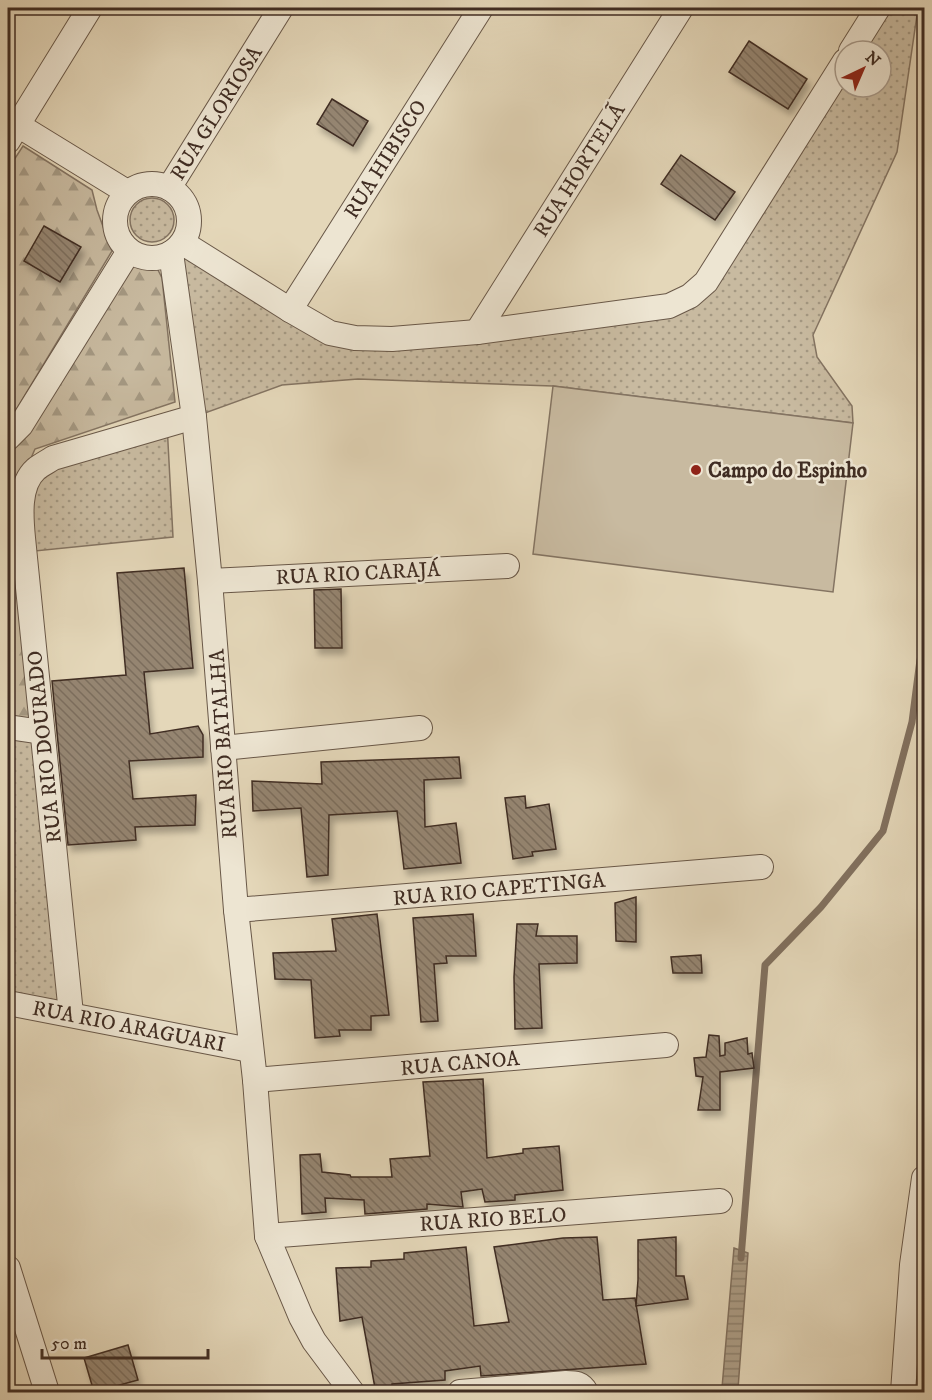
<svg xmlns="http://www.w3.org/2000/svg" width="932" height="1400" font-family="'IM FELL DW Pica',serif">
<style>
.grass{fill:url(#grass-dots);stroke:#847462;stroke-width:1.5}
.forest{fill:url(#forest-firs);stroke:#847462;stroke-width:1.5}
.pitch{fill:#c8baa0;stroke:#847462;stroke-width:1.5}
.water{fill:url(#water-rules);stroke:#81705e;stroke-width:1.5}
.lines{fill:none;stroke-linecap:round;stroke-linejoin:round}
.stream{stroke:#81705e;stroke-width:7}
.building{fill:url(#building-back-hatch);stroke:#402d23;stroke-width:1.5;filter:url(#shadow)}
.street-casing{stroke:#695848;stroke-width:26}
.street{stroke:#ede5d2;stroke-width:24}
.poi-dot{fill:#8f2418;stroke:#ede5d2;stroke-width:2}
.labels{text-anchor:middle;stroke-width:5;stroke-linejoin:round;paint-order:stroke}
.street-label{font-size:21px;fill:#402d23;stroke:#ede5d2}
.poi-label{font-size:21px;font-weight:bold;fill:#402d23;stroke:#ede5d2;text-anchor:start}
</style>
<defs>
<pattern id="grass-dots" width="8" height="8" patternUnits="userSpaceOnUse" patternTransform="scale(1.5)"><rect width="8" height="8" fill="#c8baa0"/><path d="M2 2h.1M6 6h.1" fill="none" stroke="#a49882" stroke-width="1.8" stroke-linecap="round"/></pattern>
<pattern id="forest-firs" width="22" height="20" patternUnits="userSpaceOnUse" patternTransform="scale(1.5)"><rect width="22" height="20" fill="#c8baa0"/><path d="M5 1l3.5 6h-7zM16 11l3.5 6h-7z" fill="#a49882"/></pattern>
<pattern id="water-rules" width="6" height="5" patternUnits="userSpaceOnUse" patternTransform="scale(1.5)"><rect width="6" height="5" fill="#ac9d86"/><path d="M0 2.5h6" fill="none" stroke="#8d806d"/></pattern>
<pattern id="building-back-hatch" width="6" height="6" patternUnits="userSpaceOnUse" patternTransform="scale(1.5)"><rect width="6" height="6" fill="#958571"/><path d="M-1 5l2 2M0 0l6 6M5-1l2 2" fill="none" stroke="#7b6d5c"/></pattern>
<filter id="shadow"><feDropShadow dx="3.5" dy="6" stdDeviation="3" flood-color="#0004"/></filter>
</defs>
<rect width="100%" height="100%" fill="#e4d7b9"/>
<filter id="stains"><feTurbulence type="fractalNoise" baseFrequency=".00333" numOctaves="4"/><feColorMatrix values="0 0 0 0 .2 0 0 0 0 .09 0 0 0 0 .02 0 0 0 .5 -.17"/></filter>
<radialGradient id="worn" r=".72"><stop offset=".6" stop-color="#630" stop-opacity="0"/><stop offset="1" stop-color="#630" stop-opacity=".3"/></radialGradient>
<g class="grass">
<path d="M 878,8 L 918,8 L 897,152 L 813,335 L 817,357 L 852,406 L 853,423 L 553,386 L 358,379 L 282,385 L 194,417 L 178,248 L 355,338 L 690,296 L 845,61 L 845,87 L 881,87 L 881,51 L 851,51 Z"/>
<circle cx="152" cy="220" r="22"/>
<path d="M 167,424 L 173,537 L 25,552 L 27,481 Z"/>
<path d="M 8,728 L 42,732 L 71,1014 L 8,1003 Z"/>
</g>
<g class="forest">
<path d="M 23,146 L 92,190 L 97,210 L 112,251 L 16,410 L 8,415 L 8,169 Z"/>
<path d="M 137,265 L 157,268 L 162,278 L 175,402 L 35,449 L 21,481 L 35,726 L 8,722 L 8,443 L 122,273 Z"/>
</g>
<path class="pitch" d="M 553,386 L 853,423 L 833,592 L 533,554 Z"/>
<path class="water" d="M 734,1248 L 748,1253 L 738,1389 L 739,1392 L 723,1392 L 722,1388 Z"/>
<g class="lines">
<path class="stream" d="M 741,1258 L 765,965 L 821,907 L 883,831 L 912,722 L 920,660"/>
</g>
<g class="building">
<path d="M 749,41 L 807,79 L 788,109 L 729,72 Z"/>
<path d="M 332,99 L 368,121 L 353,146 L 317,124 Z"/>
<path d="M 681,155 L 735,192 L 715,220 L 661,184 Z"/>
<path d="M 44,226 L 81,247 L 60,282 L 24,261 Z"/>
<path d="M 184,568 L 193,668 L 144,672 L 150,734 L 198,726 L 203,735 L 203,757 L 129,761 L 133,799 L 196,795 L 195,825 L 135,827 L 136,840 L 68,845 L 52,681 L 126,675 L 117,573 Z"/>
<path d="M 341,589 L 342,648 L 315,648 L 314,590 Z"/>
<path d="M 459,757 L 461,778 L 424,780 L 425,827 L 456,823 L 461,863 L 404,869 L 397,811 L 329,815 L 328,875 L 307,877 L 301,808 L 253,811 L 252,781 L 322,784 L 321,762 Z"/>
<path d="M 525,796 L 526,808 L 549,804 L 556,849 L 532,852 L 533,856 L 513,859 L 505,798 Z"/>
<path d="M 636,897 L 636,942 L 616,941 L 615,903 Z"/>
<path d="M 377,914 L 389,1015 L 371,1016 L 371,1030 L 339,1030 L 340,1036 L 315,1038 L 311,980 L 275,979 L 273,953 L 336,951 L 332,919 Z"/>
<path d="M 473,914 L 476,956 L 446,956 L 447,963 L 434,964 L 438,1021 L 421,1022 L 413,918 Z"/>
<path d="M 517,924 L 538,924 L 536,936 L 577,936 L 577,963 L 539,964 L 542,1028 L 515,1029 L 514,977 Z"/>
<path d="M 701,955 L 702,973 L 673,973 L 671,957 Z"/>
<path d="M 709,1035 L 719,1036 L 720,1056 L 725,1055 L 725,1043 L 747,1038 L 748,1054 L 752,1053 L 754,1068 L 720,1072 L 720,1110 L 698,1110 L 703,1077 L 696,1076 L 694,1058 L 706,1057 Z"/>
<path d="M 483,1079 L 487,1158 L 523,1153 L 523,1149 L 559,1146 L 563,1190 L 515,1195 L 515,1200 L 485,1202 L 482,1189 L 461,1192 L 463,1207 L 427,1204 L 427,1209 L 365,1214 L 364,1200 L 325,1198 L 326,1212 L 302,1214 L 300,1155 L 320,1154 L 322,1172 L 350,1175 L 351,1177 L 392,1177 L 390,1159 L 430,1156 L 423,1082 Z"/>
<path d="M 597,1237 L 603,1300 L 635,1298 L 646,1364 L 481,1376 L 480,1366 L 445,1371 L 445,1380 L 392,1384 L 392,1391 L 375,1388 L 362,1317 L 340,1321 L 336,1268 L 371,1267 L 371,1261 L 404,1259 L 404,1253 L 466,1247 L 474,1326 L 509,1322 L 494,1247 L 563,1238 Z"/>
<path d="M 676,1237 L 676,1276 L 684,1276 L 688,1299 L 636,1306 L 638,1280 L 638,1240 Z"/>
<path d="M 128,1345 L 138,1380 L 94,1392 L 84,1358 Z"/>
</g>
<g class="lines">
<defs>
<g id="street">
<path d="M 851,51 L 878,8"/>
<path d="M 8,119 L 127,192"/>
<path d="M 8,141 L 90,8"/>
<circle cx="152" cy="221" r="37"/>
<path d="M 169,188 L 281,8"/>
<path d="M 183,243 L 290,310 L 330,333 L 355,338 L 392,339 L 477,332 L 669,306 L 690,296 L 706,282 L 845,61"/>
<path d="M 171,253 L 194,417 L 210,581 L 236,910 L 255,1080 L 267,1236 L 301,1317 L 314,1341 L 352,1392"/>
<path d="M 290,310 L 481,8"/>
<path d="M 477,332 L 681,8"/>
<path d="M 8,438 L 21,425 L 129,251"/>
<path d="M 210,581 L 507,566"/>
<path d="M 8,727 L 42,732"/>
<path d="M 223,748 L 420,728"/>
<path d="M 236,910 L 761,867"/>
<path d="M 8,1003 L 250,1050"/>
<path d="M 71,1014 L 23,538 C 21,517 18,485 36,469 C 41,465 47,462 53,458 L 194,417"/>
<path d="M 255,1080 L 666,1045"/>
<path d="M 267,1236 L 720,1201"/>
<path d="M 8,1268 L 47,1392"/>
<path d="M 460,1392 L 566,1383 C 575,1383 581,1383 586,1392"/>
<path d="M 903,1392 L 912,1265 L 924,1178"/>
</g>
</defs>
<use href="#street" class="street-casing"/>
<use href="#street" class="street"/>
</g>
<circle class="poi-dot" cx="696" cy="470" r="6"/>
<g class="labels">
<g class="street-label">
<text transform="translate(216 113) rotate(-58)" y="7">RUA GLORIOSA</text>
<text transform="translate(385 159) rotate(-58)" y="7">RUA HIBISCO</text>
<text transform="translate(579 170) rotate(-58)" y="7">RUA HORTELÃ</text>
<text transform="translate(358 573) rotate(-3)" y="7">RUA RIO CARAJÁ</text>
<text transform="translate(223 744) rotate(-94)" y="7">RUA RIO BATALHA</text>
<text transform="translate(44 747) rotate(-96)" y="7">RUA RIO DOURADO</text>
<text transform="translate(499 889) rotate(-5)" y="7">RUA RIO CAPETINGA</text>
<text transform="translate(129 1026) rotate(11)" y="7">RUA RIO ARAGUARI</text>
<text transform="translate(460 1063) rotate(-5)" y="7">RUA CANOA</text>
<text transform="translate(493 1219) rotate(-4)" y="7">RUA RIO BELO</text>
</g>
<g class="poi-label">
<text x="708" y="477">Campo do Espinho</text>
</g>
</g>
<rect width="932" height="1400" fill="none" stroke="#e4d7b9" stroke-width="30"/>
<rect x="9" y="9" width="914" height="1382" fill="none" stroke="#402d23" stroke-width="3"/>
<rect x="15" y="15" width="902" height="1370" fill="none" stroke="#402d23" stroke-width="1.5"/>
<g transform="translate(863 69) rotate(44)"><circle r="28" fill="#ede5d2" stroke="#a89b8c" stroke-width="1.5"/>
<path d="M0-4.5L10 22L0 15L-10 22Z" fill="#8f2418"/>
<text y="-9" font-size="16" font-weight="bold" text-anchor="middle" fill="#402d23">N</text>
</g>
<path d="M42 1349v9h166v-9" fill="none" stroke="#402d23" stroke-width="3"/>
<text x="51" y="1349" font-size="18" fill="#402d23" stroke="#ede5d2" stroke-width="4.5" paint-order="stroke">50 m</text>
<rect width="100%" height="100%" filter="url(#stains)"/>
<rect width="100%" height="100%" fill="url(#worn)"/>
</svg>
